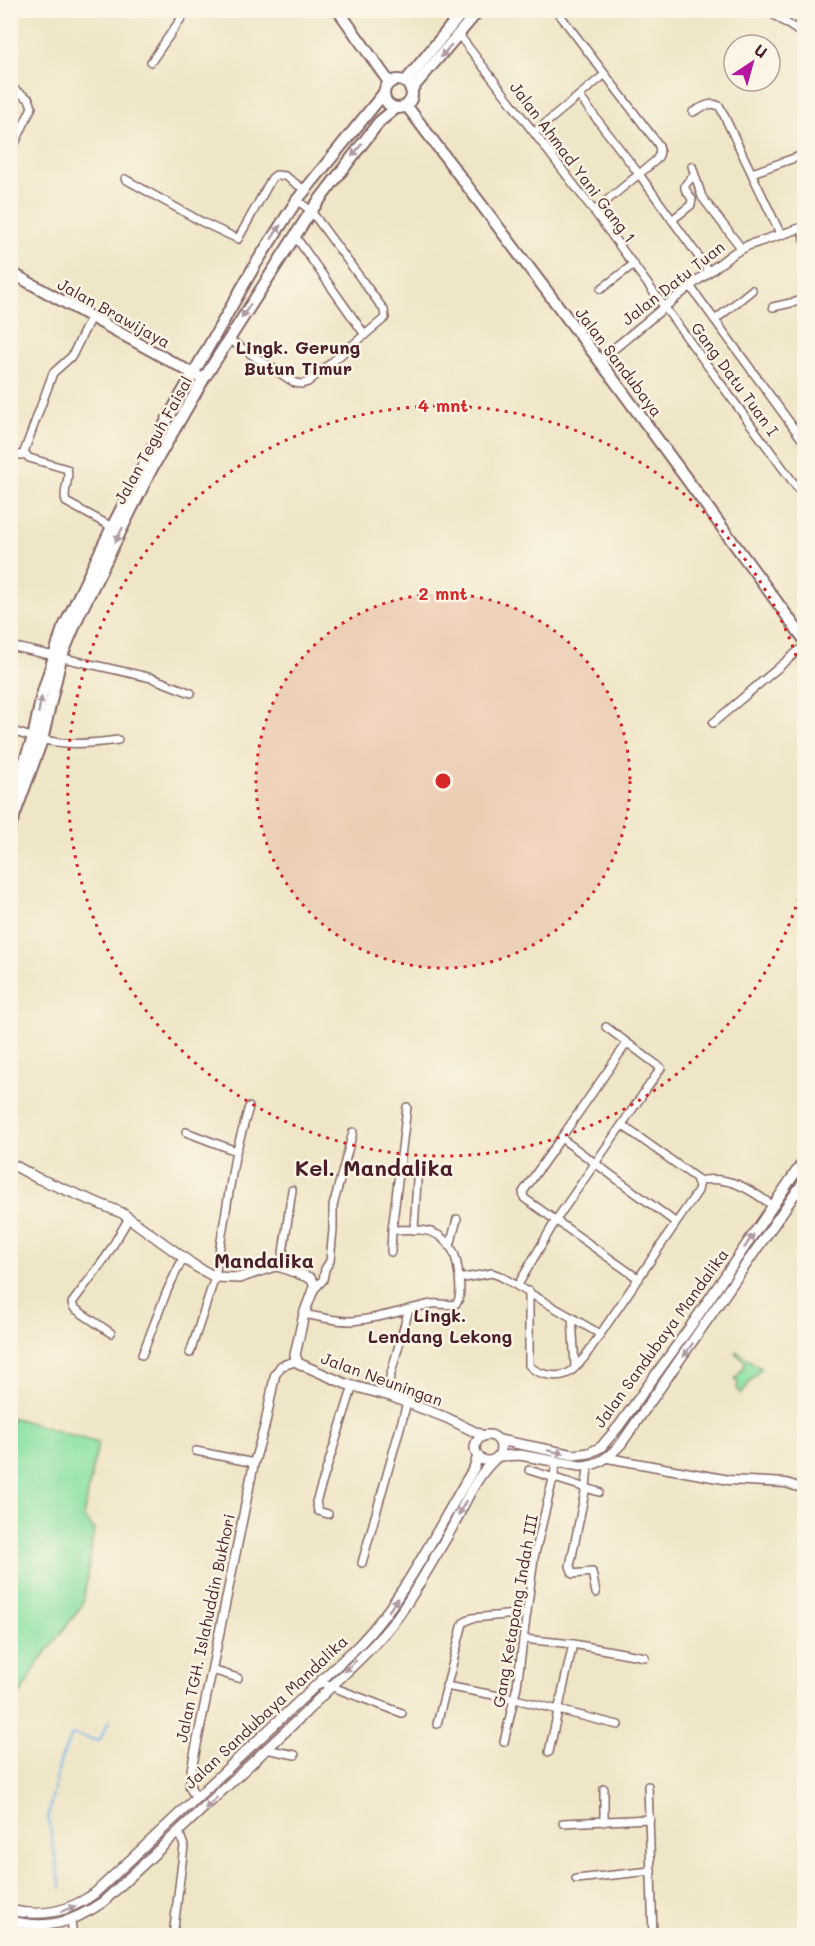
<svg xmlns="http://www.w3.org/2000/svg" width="815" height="1946" font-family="Mali,sans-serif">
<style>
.green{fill:#8ae1a5;stroke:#6a8068;stroke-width:1.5}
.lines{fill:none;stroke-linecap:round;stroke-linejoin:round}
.stream{stroke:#74b8ea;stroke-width:2}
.minor-casing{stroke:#846462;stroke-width:10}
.tertiary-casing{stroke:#846462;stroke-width:11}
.secondary-casing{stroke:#846462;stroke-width:12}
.primary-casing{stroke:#846462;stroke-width:14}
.trunk-casing{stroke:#846462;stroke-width:14}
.minor{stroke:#fff;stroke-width:7}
.tertiary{stroke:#fff;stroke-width:8}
.secondary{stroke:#fff;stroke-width:9}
.primary{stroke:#fff;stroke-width:10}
.trunk{stroke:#fff;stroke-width:10}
.oneway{fill:#ae9aa0}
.ring{fill:none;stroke:#d62828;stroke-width:3;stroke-dasharray:3 6}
.labels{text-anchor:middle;stroke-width:5;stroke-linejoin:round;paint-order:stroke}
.street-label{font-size:16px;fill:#4a1f2b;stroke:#fcf5e5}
.neighbourhood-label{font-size:18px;font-weight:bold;fill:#4a1f2b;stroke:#fcf5e5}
.quarter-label{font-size:20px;font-weight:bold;fill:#4a1f2b;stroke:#fcf5e5}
.district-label{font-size:22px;font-weight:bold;fill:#4a1f2b;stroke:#fcf5e5}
.centre{fill:#d62828;stroke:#fcf5e5;stroke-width:3}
.ring-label{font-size:18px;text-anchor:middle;font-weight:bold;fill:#d62828;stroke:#fcf5e5;stroke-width:5;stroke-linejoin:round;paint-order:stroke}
</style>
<rect width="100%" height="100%" fill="#fcf5e5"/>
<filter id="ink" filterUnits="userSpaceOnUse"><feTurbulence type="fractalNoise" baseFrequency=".0167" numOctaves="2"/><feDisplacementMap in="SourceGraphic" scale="12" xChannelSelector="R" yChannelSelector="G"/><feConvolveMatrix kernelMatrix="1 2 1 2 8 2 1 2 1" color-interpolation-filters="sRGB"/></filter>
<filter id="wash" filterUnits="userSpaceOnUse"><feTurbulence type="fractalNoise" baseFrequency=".008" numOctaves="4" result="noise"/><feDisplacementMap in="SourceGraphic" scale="24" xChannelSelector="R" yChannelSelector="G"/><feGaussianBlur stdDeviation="1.35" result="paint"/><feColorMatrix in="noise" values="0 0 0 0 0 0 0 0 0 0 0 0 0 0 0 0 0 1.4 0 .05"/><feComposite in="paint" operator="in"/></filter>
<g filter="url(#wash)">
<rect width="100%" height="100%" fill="#efe5c7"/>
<g class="green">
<path d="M 736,1351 L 761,1368 L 741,1394 L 737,1388 L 738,1383 L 735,1379 L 744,1367 L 745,1361 L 735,1353 Z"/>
<path d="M 11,1417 L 98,1443 L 83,1517 L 94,1529 L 83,1604 L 39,1662 L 11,1709 Z"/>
</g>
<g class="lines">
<path class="stream" d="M 61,1888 L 48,1815 L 61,1759 L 72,1734 L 99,1741 L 109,1721"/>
</g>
</g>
<g filter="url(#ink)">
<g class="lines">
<defs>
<g id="minor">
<path d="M 767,10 L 804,35"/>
<path d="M 560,15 L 658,144 C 661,150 660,156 655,161 L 594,211"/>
<path d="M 796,29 L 804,18"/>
<path d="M 459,35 L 594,211 L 804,497"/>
<path d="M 151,62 L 187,10"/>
<path d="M 10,87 L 29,99 L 32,107 L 10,154"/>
<path d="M 579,96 L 639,174 L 709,271"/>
<path d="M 693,112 C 701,108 712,100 720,107 L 781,235"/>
<path d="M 535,132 L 604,75"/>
<path d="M 692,166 L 702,197 L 742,249"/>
<path d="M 752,173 L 800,156"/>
<path d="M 125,179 L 202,222 L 238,239 L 272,178 L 276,175 L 285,176 L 305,190"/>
<path d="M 672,220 L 691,205 L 692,199 L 685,189 L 685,185 L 694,175"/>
<path d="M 802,227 L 804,239"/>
<path d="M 295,236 L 365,335"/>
<path d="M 690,286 L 804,442"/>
<path d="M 601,289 L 634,264"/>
<path d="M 773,307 L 804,300"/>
<path d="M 91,317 L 72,356 L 53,373 L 24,452 L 29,458 L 67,469 C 71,479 62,491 66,502 L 112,527"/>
<path d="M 715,320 L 752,290"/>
<path d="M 228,339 L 295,383 L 302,384 L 308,382 L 385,318 L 384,310 L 311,211 L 297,200"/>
<path d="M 10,454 L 21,455 L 25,454"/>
<path d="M 10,646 L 152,678 L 191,693"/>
<path d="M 713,723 L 804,646"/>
<path d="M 10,730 C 50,745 76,746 118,740"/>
<path d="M 627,1043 L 561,1138 L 675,1222"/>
<path d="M 186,1132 L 236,1151"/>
<path d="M 561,1138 L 523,1192 L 524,1198 L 639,1279"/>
<path d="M 697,1181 C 728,1175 749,1188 773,1206"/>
<path d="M 414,1230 L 418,1164"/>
<path d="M 450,1246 L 457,1219"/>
<path d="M 391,1252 L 392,1230 L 407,1107"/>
<path d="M 281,1267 L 292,1190"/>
<path d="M 464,1278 L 492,1273 L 500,1276 L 600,1334"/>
<path d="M 518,1285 L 556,1220 L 661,1068 L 606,1027"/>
<path d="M 313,1291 L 323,1280 L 325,1269 L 330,1261 L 333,1230 L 333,1206 L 353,1132"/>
<path d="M 529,1291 L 529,1365 C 536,1374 555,1378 566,1374 C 573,1372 579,1363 584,1358 L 698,1191 L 699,1186 L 696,1178 L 622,1125"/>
<path d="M 304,1314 C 319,1317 335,1321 350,1321 C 376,1320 406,1309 432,1304 C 439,1303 449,1306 455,1304 C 465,1300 457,1259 453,1251 C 450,1246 446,1241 441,1237 C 428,1227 407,1230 392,1230"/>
<path d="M 572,1317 L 575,1367"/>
<path d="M 111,1333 L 74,1308 L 72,1303 L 106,1257 L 129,1218"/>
<path d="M 190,1353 L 215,1277 L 235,1156 L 249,1107"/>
<path d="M 142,1355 L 167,1291 L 183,1258"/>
<path d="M 385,1395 L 409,1309"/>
<path d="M 196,1451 L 254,1463"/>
<path d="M 588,1466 L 586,1487 L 570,1566 L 573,1574 L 592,1572 L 596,1593"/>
<path d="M 529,1470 L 599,1492"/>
<path d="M 328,1514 L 318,1511 L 316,1502 L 353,1386"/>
<path d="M 362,1563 L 407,1403"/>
<path d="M 523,1639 L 573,1644 L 645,1657"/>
<path d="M 212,1670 L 238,1678"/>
<path d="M 319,1682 L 402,1713"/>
<path d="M 446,1686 L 515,1699 L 618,1725"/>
<path d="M 437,1724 L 463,1623 L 472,1618 L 527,1613"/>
<path d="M 504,1742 L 517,1686 L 534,1558 L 557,1462"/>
<path d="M 266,1749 L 295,1755"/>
<path d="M 549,1752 L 573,1644"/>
<path d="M 648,1786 L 653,1936"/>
<path d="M 604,1789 L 604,1822"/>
<path d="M 563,1823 L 650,1819"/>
<path d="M 576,1879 L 651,1871"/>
<path d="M 71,1921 L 73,1936"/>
<path d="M 173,1936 L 184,1846 L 179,1832"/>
</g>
<g id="tertiary">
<path d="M 599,361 L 690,286 L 734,253 L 749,245 L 804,227"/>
<path d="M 608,1458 L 729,1480 L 786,1483 L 804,1489"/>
<path d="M 196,1798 L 190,1787 L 192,1767 L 254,1463 L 265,1425 L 275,1375 L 281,1366 L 296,1361"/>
</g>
<g id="secondary">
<path d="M 10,1163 L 37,1178 L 122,1213 L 195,1266 L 215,1277 L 239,1278 L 275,1266 L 281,1267 L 310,1278 L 314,1283 L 314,1287 L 304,1314 L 295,1355 L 298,1363 L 346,1384 L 390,1396 L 447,1418 L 483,1436"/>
<circle cx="488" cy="1448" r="13"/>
<path d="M 499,1440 L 574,1455 L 589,1453 L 601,1447 L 619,1426 L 695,1320 L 804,1160"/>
<path d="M 499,1456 L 520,1455 L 580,1466 C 598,1466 609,1457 621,1444 L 804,1181"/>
<path d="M 10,1910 C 42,1918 69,1912 95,1893 L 359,1645 C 408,1594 437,1528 474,1468 L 478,1456"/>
<path d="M 10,1921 C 48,1930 72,1923 103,1902 L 305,1713 C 337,1678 377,1648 403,1609 C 421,1582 437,1554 453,1526 C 465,1503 475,1478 494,1460"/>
</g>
<g id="primary">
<path d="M 338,10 L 389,82"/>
<path d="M 10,272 L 199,377"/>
</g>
<g id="trunk">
<circle cx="398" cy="94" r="14"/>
<path d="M 405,82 L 464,10"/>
<path d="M 411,90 L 479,10"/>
<path d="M 406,105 L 611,376 L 804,639"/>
<path d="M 10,801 L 33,738 L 42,695 L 62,631 L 112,527 L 168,418 L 255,265 L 297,200 L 384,93"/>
<path d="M 10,827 L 42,740 L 61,658 L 79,615 L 151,470 L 203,380 L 311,211 L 379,122 L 396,108"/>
</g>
</defs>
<use href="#minor" class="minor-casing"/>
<use href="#tertiary" class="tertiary-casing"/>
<use href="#secondary" class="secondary-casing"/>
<use href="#primary" class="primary-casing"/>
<use href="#trunk" class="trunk-casing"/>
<use href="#minor" class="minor"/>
<use href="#tertiary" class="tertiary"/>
<use href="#secondary" class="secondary"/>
<use href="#primary" class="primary"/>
<use href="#trunk" class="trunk"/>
</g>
<defs><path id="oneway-solid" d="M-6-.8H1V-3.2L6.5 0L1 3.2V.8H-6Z" transform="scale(1.5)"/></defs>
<g class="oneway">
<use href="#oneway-solid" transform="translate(446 51) rotate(130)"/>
<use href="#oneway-solid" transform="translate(357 150) rotate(129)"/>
<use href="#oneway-solid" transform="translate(276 232) rotate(-57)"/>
<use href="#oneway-solid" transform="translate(246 311) rotate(123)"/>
<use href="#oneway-solid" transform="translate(119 535) rotate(116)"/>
<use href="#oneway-solid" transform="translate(40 705) rotate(-79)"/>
<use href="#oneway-solid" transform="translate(749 1241) rotate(-56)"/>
<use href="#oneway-solid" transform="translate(688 1350) rotate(125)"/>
<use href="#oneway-solid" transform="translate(556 1452) rotate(11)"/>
<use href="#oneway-solid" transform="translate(462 1508) rotate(118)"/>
<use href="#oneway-solid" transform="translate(393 1605) rotate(-55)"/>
<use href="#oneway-solid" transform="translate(350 1666) rotate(137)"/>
<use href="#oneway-solid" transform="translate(211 1803) rotate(136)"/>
<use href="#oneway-solid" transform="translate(68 1909) rotate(-20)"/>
</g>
</g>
<circle cx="443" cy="781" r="187" fill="#d62828" fill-opacity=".12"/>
<g class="ring">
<circle cx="443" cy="781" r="187"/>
<path d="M804 881A375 375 0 1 1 804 681"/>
</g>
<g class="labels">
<g class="street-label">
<text transform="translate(573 162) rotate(53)" y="6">Jalan Ahmad Yani Gang 1</text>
<text transform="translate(673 283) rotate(-38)" y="6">Jalan Datu Tuan</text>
<text transform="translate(114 313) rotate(29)" y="6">Jalan Brawijaya</text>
<text transform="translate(619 362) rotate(53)" y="6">Jalan Sandubaya</text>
<text transform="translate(735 379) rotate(54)" y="6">Gang Datu Tuan I</text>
<text transform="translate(153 440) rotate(-61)" y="6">Jalan Teguh Faisal</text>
<text transform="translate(661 1338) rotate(-54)" y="6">Jalan Sandubaya Mandalika</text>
<text transform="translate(382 1379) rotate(20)" y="6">Jalan Neuningan</text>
<text transform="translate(515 1611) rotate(-80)" y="6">Gang Ketapang Indah III</text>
<text transform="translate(205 1628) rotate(-78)" y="6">Jalan TGH. Islahuddin Bukhori</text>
<text transform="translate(266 1712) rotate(-43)" y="6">Jalan Sandubaya Mandalika</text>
</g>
<g class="neighbourhood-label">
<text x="298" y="354">Lingk. Gerung<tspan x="298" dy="21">Butun Timur</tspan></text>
<text x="440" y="1322">Lingk.<tspan x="440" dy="21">Lendang Lekong</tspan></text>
</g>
<g class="quarter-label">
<text x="264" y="1268">Mandalika</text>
</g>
<g class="district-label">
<text x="374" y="1176">Kel. Mandalika</text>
</g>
</g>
<circle cx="443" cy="781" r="9" class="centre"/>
<g class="ring-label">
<text x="443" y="412">4 mnt</text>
<text x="443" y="600">2 mnt</text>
</g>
<rect width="815" height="1946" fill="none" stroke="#fcf5e5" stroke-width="36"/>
<g transform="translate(752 63) rotate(36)"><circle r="28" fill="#fcf5e5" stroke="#b59f9b" stroke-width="1.5"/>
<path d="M0-4.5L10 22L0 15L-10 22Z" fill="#b5179e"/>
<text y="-9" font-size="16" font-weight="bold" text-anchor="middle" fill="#4a1f2b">U</text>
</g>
</svg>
